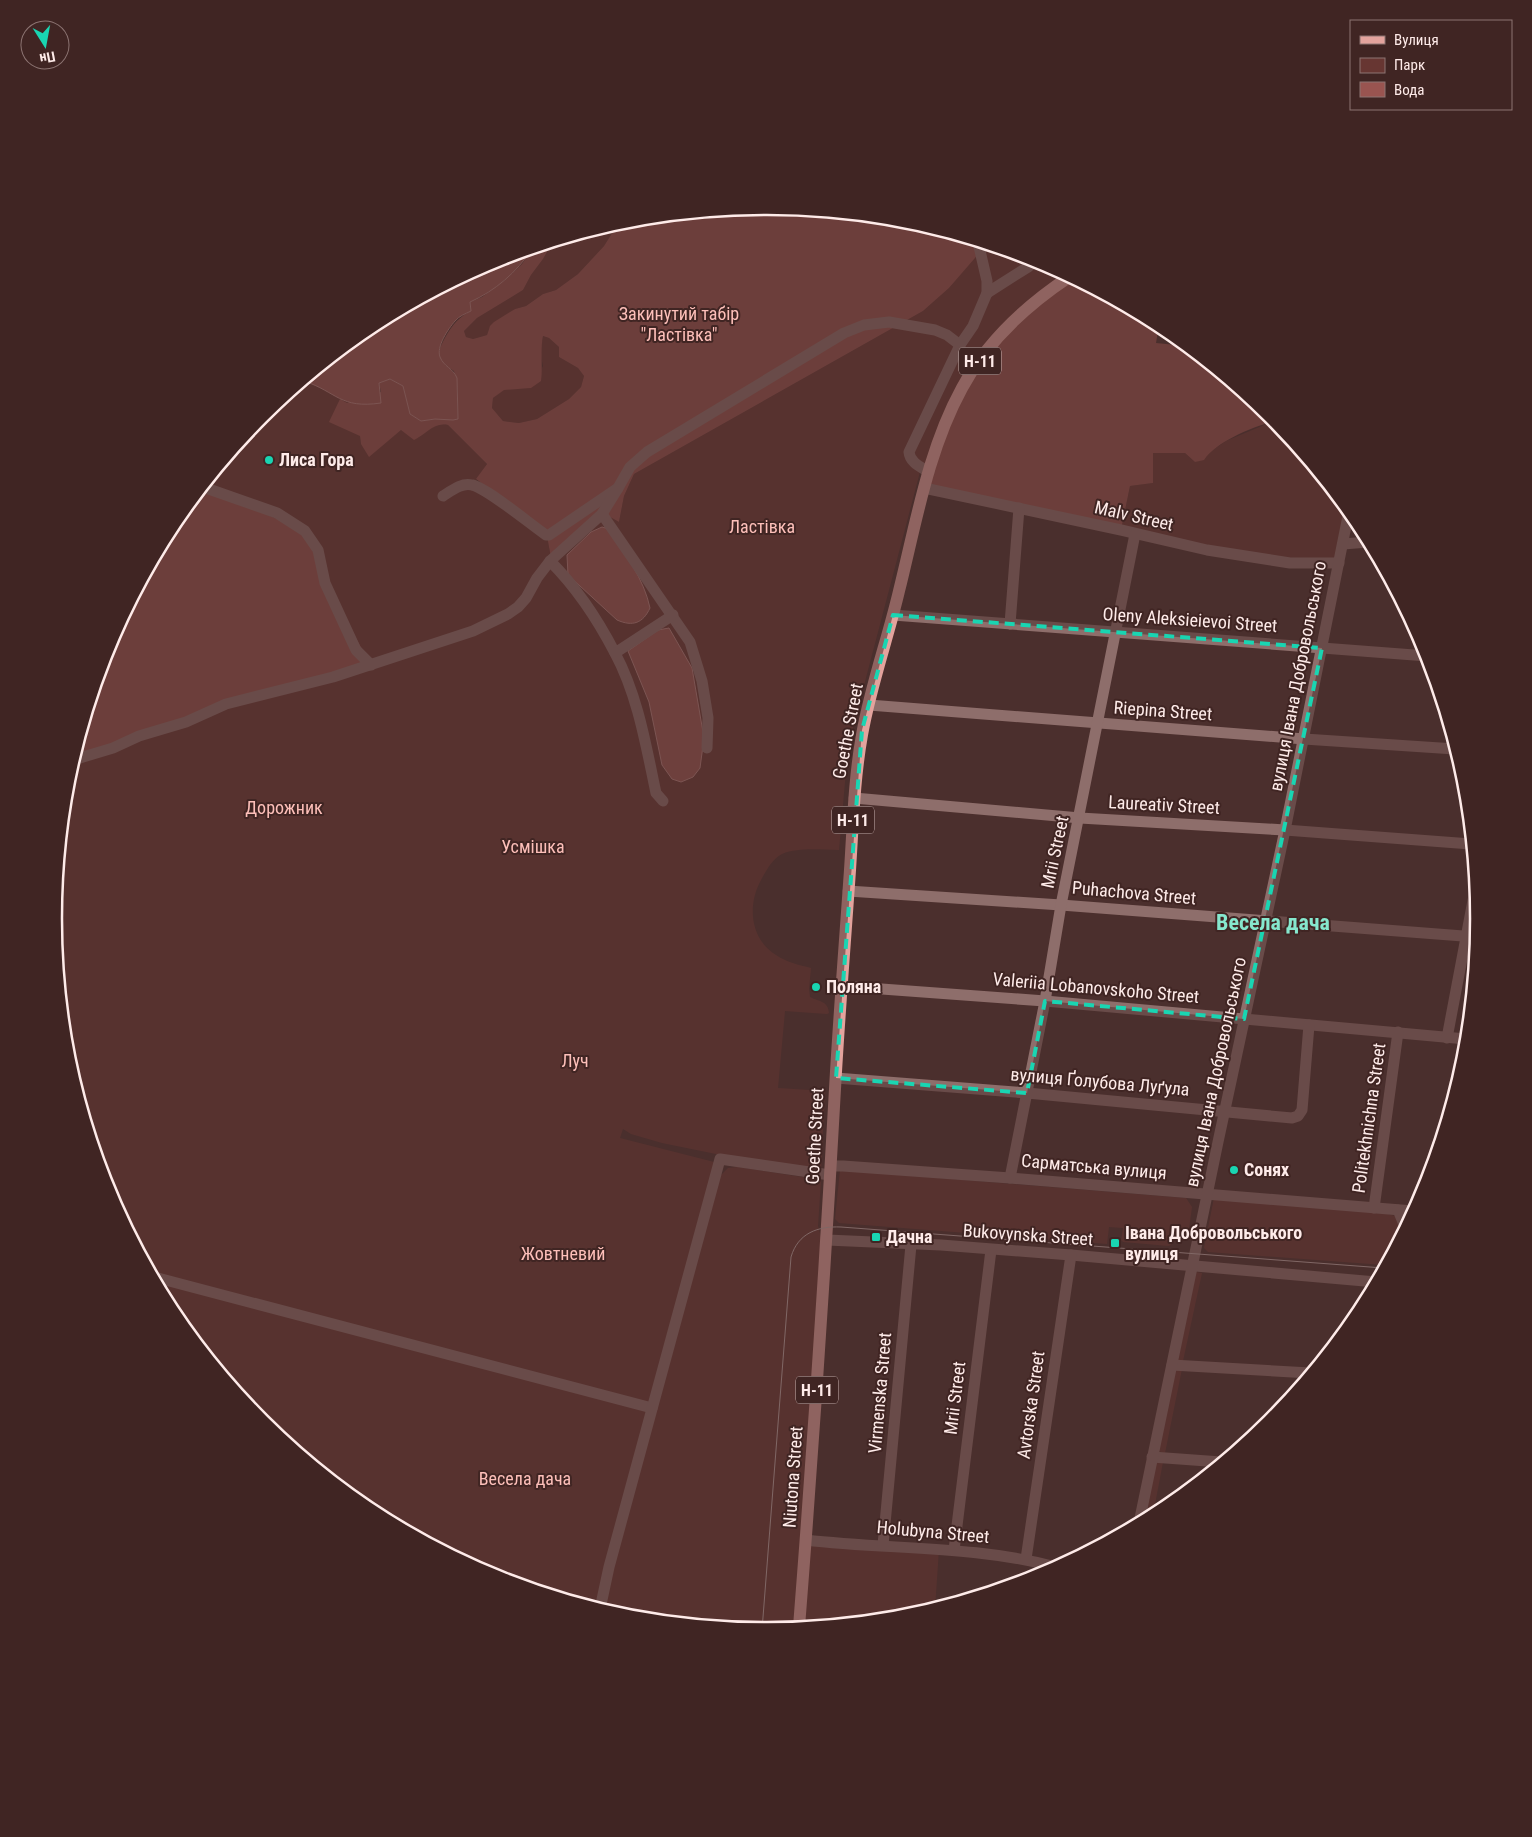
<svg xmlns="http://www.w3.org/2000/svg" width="1532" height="1837" font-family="'Roboto Condensed',sans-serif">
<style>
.green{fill:#673632}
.forest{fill:#95514c;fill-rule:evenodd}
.water{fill:#995450;stroke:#b7817e}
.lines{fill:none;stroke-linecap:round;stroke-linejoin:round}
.minor{stroke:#8e6e6b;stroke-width:11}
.major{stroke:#e3a39d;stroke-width:12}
.tram{stroke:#c1aba9;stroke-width:1}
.marked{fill:none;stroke:#19d5b2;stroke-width:4;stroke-dasharray:10 6;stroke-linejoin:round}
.poi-dot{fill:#19d5b2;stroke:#402523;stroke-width:2}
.labels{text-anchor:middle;stroke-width:4;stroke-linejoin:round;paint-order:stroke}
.shield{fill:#402523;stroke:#c5b0ae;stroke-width:1}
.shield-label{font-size:16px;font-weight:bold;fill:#feebe9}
.park-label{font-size:18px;fill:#fdbfb9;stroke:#402523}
.poi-label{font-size:18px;font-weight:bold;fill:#feebe9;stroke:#402523;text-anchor:start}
.street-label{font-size:18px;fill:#feebe9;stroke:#402523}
.district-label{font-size:22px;font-weight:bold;fill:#86e8ce;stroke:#402523}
.rim{fill:none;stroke:#feebe9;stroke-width:2.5}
</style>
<rect width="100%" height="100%" fill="#4b2f2d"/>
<g class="green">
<path d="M 619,222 L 604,246 L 578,274 L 556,290 L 543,294 L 526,306 L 515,309 L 489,329 L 487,335 L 473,339 L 466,337 L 464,331 L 477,318 L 523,290 L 531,275 L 543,259 L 552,243 Z"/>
<path d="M 978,242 L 1039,261 L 1069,277 L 929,472 L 921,468 L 852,731 L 847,759 L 839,850 C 821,850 799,847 782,854 C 772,859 766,871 761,880 C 747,905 750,939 776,955 C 786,962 799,965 811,968 L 809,989 L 810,997 C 820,1002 828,1001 829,1013 L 827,1014 L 785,1011 L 778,1088 L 825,1091 L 821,1170 L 780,1167 L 662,1143 L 631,1134 L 623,1129 L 620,1138 L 718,1163 L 720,1176 L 728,1168 L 738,1167 L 821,1180 L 818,1226 L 822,1241 L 794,1628 L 766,1631 L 627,1617 L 493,1576 L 370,1511 L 262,1422 L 174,1314 L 108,1191 L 67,1057 L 54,918 L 67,779 L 73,760 L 203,487 L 263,415 L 371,326 L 381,328 L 360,436 L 361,444 L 389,439 L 401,430 L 418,438 C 428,430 435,422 448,425 L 487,464 L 476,480 L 546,531 L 552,563 L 589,529 L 610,517 L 619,522 L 624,496 L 634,474 L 923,311 L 949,288 L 980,251 Z"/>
<path d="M 543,336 L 549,338 L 559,347 L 559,357 L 578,368 L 584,376 L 581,387 L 569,399 L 537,419 L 519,423 L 503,421 L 492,408 L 493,398 L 504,389 L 531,388 L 543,366 L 540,351 Z"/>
<path d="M 1274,421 L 1349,511 L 1339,563 L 1319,564 L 1121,530 L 1130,486 L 1153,483 L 1153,453 L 1185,453 L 1195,462 L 1226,441 Z"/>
<path d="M 840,1170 L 1186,1198 L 1192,1207 L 1189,1229 L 1169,1246 L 1123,1242 L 1121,1240 L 1123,1228 L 1109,1227 L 1107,1244 L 839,1223 L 835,1219 Z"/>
<path d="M 1214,1198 L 1388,1214 L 1395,1216 L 1403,1231 L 1384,1265 L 1208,1252 L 1204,1248 Z"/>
<path d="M 1196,1272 L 1202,1273 L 1183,1361 L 1178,1360 Z"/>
<path d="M 1175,1368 L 1182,1369 L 1165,1453 L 1158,1451 Z"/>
<path d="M 1156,1460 L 1163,1462 L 1153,1515 L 1144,1520 Z"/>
<path d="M 810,1541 L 939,1549 L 935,1608 L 905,1617 L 804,1627 Z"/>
</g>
<g class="forest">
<path d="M 766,206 L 905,220 L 978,242 L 981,251 L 949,288 L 923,311 L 634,474 L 624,496 L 619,522 L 610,517 L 589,529 L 552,563 L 546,531 L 476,479 L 487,464 L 448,425 C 433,422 427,434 414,440 L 401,430 L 369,457 L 361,444 L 360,436 L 329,422 L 340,399 L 347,403 L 381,392 L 379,383 L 390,379 L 403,386 L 410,414 L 421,421 L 435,419 L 458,419 L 458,392 L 454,371 C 435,360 436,354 446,336 C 453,324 459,317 471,311 L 470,302 L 482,297 L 505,280 L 522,264 L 532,249 L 552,243 L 543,259 L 531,275 L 523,290 L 477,318 L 464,331 L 466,337 L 473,339 L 487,335 L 490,326 L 494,322 L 515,309 L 526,306 L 543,294 L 556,290 L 578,274 L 604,246 L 619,222 L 627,220 ZM 543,336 L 549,338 L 559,347 L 559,357 L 578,368 L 584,376 L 581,387 L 569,399 L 537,419 L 519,423 L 503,421 L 492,408 L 493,398 L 504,390 L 531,388 L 541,381 C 543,366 540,351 543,336 Z"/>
<path d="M 1069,277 L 1159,325 L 1156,343 L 1186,346 L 1270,415 L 1275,421 C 1253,427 1217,441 1204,460 L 1195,462 L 1185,453 L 1153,453 L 1153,483 L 1130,486 L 1121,530 L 924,488 L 936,448 L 982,357 Z"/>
<path d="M 203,487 L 305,531 L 325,583 L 371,665 L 226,704 L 73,760 L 108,646 L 174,523 Z"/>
</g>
<g class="water">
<path d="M 532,249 C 517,272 495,291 470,302 L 471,311 C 465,314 459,316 455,321 C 448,329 436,347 440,357 C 444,367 453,368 457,378 L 458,419 L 453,420 L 435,419 L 421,421 L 410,414 L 403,386 L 390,379 L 379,383 L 381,403 C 340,409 337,392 304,381 L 371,326 L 494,260 Z"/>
<path d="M 602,527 L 609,529 C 625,554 644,579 650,608 C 643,623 633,627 617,620 L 568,575 L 567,555 L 591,532 Z"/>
<path d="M 669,628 L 692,668 L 704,738 L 700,768 L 693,777 L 681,782 L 672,779 L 662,765 L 649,702 L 628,651 L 658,630 Z"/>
</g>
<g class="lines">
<g class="minor">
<path d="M 987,293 L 1028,267 L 1036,260"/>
<path d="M 929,472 C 921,467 910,463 909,452 L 960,345 L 973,326 L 987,293 L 987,281 L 978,242"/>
<path d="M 203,487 L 277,513 L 305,531 L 318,550 L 325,583 L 356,650 L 371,665"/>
<path d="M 924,488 L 1121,530 L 1207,550 L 1290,563 L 1339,563"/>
<path d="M 443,496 C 451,491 462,482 472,485 C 487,488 530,524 546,535 L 549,535 L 618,488 L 630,467 L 647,452 L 844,333 L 864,325 L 889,322 L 935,330 L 947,335 L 960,345"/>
<path d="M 602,514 L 690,642 L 702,681 L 708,718 L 707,748"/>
<path d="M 1343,544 L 1368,542"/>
<path d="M 550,561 C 576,587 598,620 615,653 L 673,615"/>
<path d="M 893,615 L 1427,656"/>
<path d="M 1010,624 L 1019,508"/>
<path d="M 615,653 C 638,696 646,746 656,793 L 663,801"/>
<path d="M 869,705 L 1304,739 L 1455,749"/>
<path d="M 73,760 L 113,748 L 139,736 L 186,722 L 226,704 L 333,677 L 473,631 L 508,614 L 518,607 L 526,598 L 537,578 L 550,561 L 602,514 L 618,488"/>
<path d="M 854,798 L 1080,818 L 1285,830 L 1471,844"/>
<path d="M 848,891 L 1061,905 L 1476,937"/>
<path d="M 841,986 L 1045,1001 L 1466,1039"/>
<path d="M 1447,1038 L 1475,890"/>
<path d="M 836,1078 L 1027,1093 L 1292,1118 L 1298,1116 L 1302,1110 L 1309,1025"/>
<path d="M 831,1166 L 843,1166 L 1010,1178 L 1413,1211"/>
<path d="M 1010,1178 L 1045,1001 L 1061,905 L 1135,534"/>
<path d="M 1374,1208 L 1398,1032"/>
<path d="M 1398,1210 L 1405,1227"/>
<path d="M 827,1240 L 941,1245 L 1071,1255 L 1376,1282"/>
<path d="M 154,1277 L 652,1408"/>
<path d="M 1172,1365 L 1310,1373"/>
<path d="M 1152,1457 L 1221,1462"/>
<path d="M 1139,1523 L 1218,1142 L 1285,830 L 1349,511"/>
<path d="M 806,1540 C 890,1550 974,1545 1056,1567"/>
<path d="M 883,1545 L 911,1245"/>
<path d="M 954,1550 L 991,1250"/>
<path d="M 1026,1559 L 1071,1255"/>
<path d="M 600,1609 L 609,1567 L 720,1159 L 830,1175"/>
</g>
<path class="major" d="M 799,1627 C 813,1448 825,1269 835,1089 C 839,1016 845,943 850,870 C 853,825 854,780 862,735 C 870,688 888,638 899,591 C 916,523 928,450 962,388 C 986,343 1027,305 1069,277"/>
<path class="tram" d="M 762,1630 L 791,1257 C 798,1233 818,1226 841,1227 L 1383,1268"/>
</g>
<path d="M0 0H1532V1837H0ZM 893,615 L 1322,648 L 1244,1019 L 1045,1001 L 1027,1093 L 836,1078 L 862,730 Z" fill="#4b2f2d" fill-opacity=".55" fill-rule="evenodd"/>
<path class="marked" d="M 893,615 L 1322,648 L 1244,1019 L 1045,1001 L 1027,1093 L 836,1078 L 862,730 Z"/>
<g class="poi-dot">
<circle cx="269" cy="460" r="5"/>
<circle cx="816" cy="987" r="5"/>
<circle cx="1234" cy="1170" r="5"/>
<rect x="871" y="1232" width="10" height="10" rx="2.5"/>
<rect x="1110" y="1238" width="10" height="10" rx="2.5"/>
</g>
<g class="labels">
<g class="shield">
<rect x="959" y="347.5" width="42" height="27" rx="4"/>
<rect x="832" y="806.5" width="42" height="27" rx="4"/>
<rect x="796" y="1376.5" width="42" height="27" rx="4"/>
</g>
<g class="shield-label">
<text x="980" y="367">Н-11</text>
<text x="853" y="826">Н-11</text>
<text x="817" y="1396">Н-11</text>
</g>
<g class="park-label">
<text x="679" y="320">Закинутий табір<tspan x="679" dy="21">"Ластівка"</tspan></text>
<text x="762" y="533">Ластівка</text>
<text x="284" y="814">Дорожник</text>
<text x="533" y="853">Усмішка</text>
<text x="575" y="1067">Луч</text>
<text x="563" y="1260">Жовтневий</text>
<text x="525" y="1485">Весела дача</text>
</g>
<g class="poi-label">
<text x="279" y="466">Лиса Гора</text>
<text x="826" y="993">Поляна</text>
<text x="1244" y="1176">Сонях</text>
<text x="1125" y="1239">Івана Добровольського<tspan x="1125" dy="21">вулиця</tspan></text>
<text x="886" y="1243">Дачна</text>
</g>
<g class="street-label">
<text transform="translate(1134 516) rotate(13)" y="6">Malv Street</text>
<text transform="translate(1190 620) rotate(4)" y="6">Oleny Aleksieievoi Street</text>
<text transform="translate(1298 676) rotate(-79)" y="6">вулиця Івана Добровольського</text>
<text transform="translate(1163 711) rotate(4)" y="6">Riepina Street</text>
<text transform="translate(848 731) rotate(-79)" y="6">Goethe Street</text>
<text transform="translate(1164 805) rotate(3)" y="6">Laureativ Street</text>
<text transform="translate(1055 852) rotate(-78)" y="6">Mrii Street</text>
<text transform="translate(1134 893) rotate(5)" y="6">Puhachova Street</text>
<text transform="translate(1096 988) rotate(5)" y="6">Valeriia Lobanovskoho Street</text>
<text transform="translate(1216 1072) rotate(-78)" y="6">вулиця Івана Добровольського</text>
<text transform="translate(1100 1082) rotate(5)" y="6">вулиця Ґолубова Луґула</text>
<text transform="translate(1369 1118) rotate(-82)" y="6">Politekhnichna Street</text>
<text transform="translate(815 1136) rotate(-87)" y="6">Goethe Street</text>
<text transform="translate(1094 1167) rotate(5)" y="6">Сарматська вулиця</text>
<text transform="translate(1028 1235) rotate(4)" y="6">Bukovynska Street</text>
<text transform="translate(880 1393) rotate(-85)" y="6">Virmenska Street</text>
<text transform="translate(955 1398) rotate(-83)" y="6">Mrii Street</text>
<text transform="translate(1031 1405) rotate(-82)" y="6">Avtorska Street</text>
<text transform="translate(793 1477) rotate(-86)" y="6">Niutona Street</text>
<text transform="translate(933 1532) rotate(5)" y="6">Holubyna Street</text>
</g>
<g class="district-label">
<text x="1273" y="930">Весела дача</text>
</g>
</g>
<path d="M0 0H1532V1837H0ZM765 215H767A703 703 0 0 1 1470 918V919A703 703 0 0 1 767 1622H765A703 703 0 0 1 62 919V918A703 703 0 0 1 765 215Z" fill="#402523" fill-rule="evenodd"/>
<path class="rim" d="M765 215H767A703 703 0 0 1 1470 918V919A703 703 0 0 1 767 1622H765A703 703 0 0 1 62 919V918A703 703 0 0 1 765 215Z"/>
<rect x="1350" y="20" width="162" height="90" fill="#402523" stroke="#8c7472"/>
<rect x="1360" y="36" width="25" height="8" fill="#e3a39d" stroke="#8c7472"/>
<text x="1394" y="45" font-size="15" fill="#feebe9">Вулиця</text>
<rect x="1360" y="58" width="25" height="15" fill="#673632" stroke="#8c7472"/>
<text x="1394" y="70" font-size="15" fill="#feebe9">Парк</text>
<rect x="1360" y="82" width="25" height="15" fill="#995450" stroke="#8c7472"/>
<text x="1394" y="95" font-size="15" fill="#feebe9">Вода</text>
<g transform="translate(45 45) rotate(169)"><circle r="24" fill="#402523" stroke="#8c7472"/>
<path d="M0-4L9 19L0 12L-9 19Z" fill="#19d5b2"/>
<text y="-8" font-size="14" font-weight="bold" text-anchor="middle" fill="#feebe9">Пн</text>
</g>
</svg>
